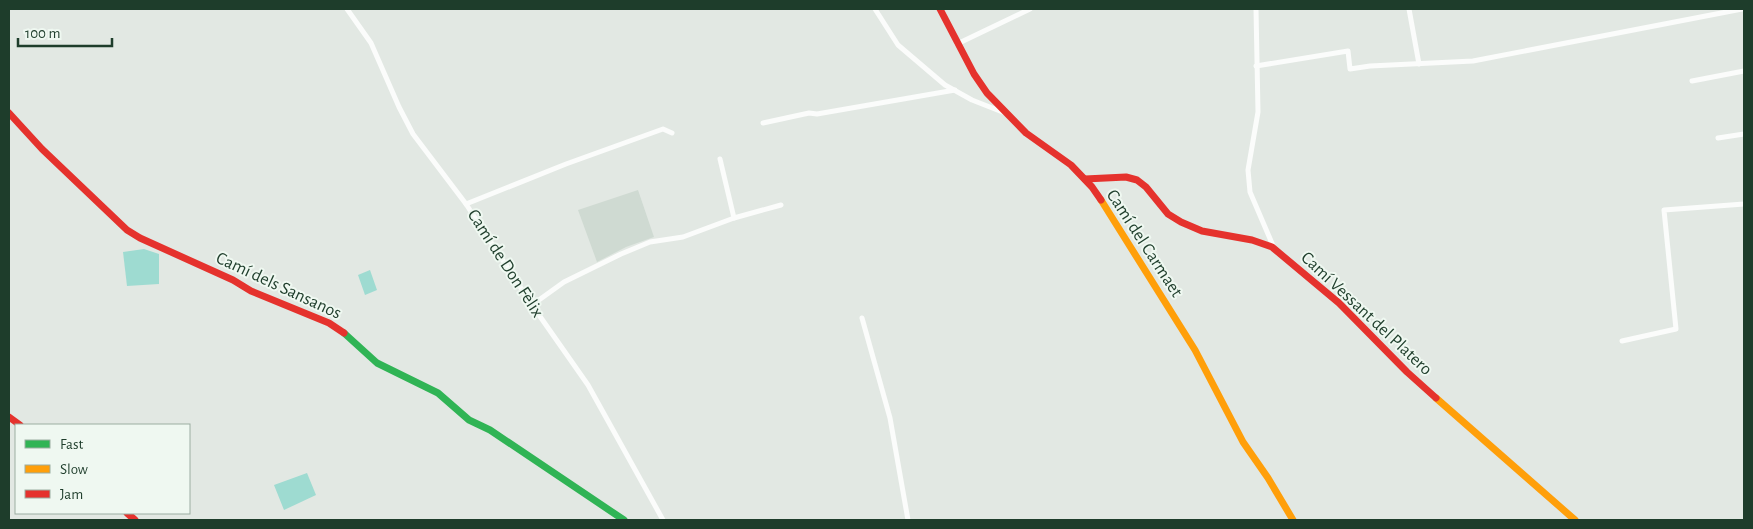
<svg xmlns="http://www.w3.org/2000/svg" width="1753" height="529" font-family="'Alegreya Sans',sans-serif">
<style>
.built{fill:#cfdad2}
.water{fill:#9edbd1}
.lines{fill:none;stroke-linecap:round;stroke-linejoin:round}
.street{stroke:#fbfcfb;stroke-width:5}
.fast{stroke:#30b455;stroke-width:7}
.slow{stroke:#ff9f0a;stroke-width:7}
.jam{stroke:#e5322d;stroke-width:7}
.labels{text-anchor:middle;stroke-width:4;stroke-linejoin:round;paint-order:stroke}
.street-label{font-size:18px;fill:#1e3d2b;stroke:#eff8f1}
</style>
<rect width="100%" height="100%" fill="#e2e8e3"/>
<path class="built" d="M 638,190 L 654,237 L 626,247 L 597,262 L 578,210 Z"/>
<g class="water">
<path d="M 144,249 L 159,254 L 159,284 L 127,286 L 123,252 Z"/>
<path d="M 370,270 L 377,290 L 365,295 L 358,275 Z"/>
<path d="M 307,473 L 316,495 L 284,510 L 274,485 Z"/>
</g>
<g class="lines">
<g class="street">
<path d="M 347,9 L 371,43 L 399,107 L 413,134 L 466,204 L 532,305 L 588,385 L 663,520"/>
<path d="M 875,9 L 898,45 L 945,85 L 972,100 L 1005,113"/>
<path d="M 1256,9 L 1258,112 L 1248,170 L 1250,192 L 1274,248"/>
<path d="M 1409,9 L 1419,64"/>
<path d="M 957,44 L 1030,9"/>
<path d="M 1256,66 L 1348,51 L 1350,69 L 1370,66 L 1473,61 L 1742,9"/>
<path d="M 1692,81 L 1744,71"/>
<path d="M 763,123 L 809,113 L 817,114 L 955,90"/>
<path d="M 1718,138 L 1744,134"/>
<path d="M 720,159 L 734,218"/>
<path d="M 466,204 L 566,164 L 663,129 L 672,133"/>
<path d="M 532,305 L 564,282 L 621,254 L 650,242 L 683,237 L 734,218 L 781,205"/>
<path d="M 862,318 L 890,418 L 908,520"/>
<path d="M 1622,341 L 1676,329 L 1664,210 L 1744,204"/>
</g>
<path class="fast" d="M 344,333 L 377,363 L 438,393 L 469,420 L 490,430 L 624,520"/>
<g class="slow">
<path d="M 1101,200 L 1195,350 L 1243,442 L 1268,478 L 1293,520"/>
<path d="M 1436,398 L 1575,520"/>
</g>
<g class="jam">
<path d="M 940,9 L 974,74 L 987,93 L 1026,133 L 1071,165 L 1092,187 L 1101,200"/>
<path d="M 9,113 L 42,149 L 127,230 L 140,238 L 233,280 L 251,291 L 329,323 L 344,333"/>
<path d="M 1085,179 L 1126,177 L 1137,180 L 1146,187 L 1168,214 L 1181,222 L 1202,231 L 1252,240 L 1272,247 L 1339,303 L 1407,372 L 1436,398"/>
<path d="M 9,417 L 20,425"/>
<path d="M 127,513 L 135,520"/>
</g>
</g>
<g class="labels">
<g class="street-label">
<text transform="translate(1145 243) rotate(57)" y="6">Camí del Carmaet</text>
<text transform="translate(506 263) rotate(57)" y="6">Camí de Don Fèlix</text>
<text transform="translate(279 285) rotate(25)" y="6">Camí dels Sansanos</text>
<text transform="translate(1367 313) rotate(43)" y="6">Camí Vessant del Platero</text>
</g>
</g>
<rect width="1753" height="529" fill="none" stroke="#1e3d2b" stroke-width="20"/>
<rect x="15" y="424" width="175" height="90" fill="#eff8f1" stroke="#9bada2"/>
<rect x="25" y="440" width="25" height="8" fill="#30b455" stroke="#9bada2"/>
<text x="60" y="449" font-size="15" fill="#1e3d2b">Fast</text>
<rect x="25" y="465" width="25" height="8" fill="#ff9f0a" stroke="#9bada2"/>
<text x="60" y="474" font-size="15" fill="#1e3d2b">Slow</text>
<rect x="25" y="490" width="25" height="8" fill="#e5322d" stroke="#9bada2"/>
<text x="60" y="499" font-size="15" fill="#1e3d2b">Jam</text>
<path d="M18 38v8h94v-8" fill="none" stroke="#1e3d2b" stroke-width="2.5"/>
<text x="25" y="38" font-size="15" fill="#1e3d2b" stroke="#eff8f1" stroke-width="4" paint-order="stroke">100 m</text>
</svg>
